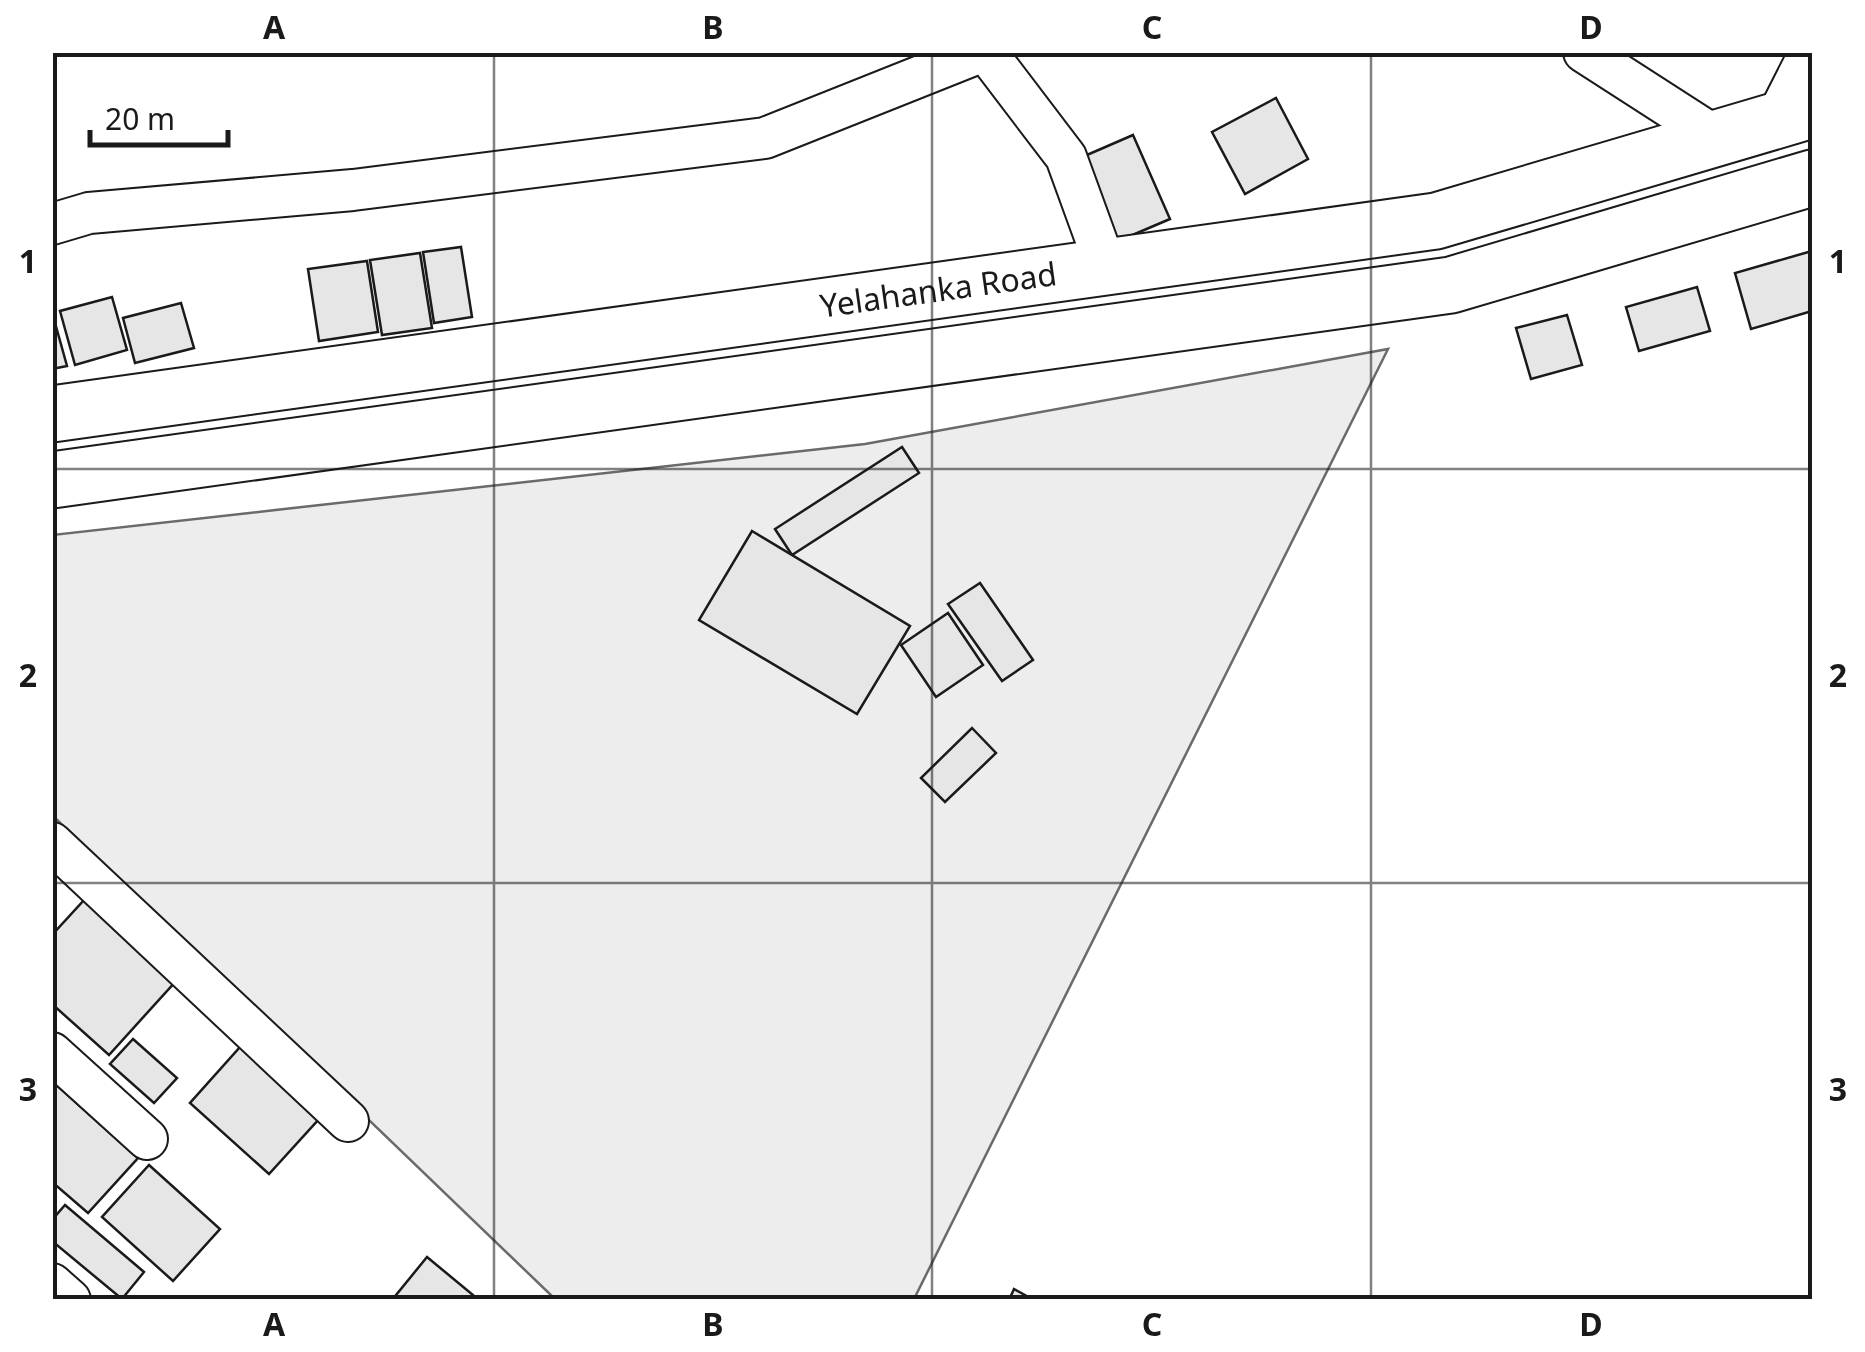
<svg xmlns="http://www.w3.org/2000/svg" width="1865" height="1352" font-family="'Noto Sans',sans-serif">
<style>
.green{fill:#ededed;stroke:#6a6a6a;stroke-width:2.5}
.building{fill:#e6e6e6;stroke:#1a1a1a;stroke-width:2.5}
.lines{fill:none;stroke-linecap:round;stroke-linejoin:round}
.minor-casing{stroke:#1a1a1a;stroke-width:44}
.secondary-casing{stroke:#1a1a1a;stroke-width:59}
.minor{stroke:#fff;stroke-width:40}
.secondary{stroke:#fff;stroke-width:55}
.grid{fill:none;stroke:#1a1a1a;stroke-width:2.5;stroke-opacity:0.55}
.labels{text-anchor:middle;stroke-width:8;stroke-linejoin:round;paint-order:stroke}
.street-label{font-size:32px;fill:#1a1a1a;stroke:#fff}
.neatline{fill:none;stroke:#1a1a1a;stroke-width:4}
.grid-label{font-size:32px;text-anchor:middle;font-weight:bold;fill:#1a1a1a}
</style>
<rect width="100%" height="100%" fill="#fff"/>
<path class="green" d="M 1388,349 L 914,1299 L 555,1299 L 53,816 L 52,535 L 865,444 Z"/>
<g class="building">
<path d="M 1276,98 L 1308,159 L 1245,194 L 1212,132 Z"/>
<path d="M 1133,135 L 1170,219 L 1116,242 L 1080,158 Z"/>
<path d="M 461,247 L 472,317 L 434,323 L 423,252 Z"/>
<path d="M 1812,251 L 1812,311 L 1751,329 L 1735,273 Z"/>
<path d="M 420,253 L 432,328 L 382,335 L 370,260 Z"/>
<path d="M 367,261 L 378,332 L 319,341 L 308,269 Z"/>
<path d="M 1697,287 L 1710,331 L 1639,351 L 1626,307 Z"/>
<path d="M 112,297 L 127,350 L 75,365 L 60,311 Z"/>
<path d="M 181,303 L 194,348 L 135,363 L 123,318 Z"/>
<path d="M 52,312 L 67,366 L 52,369 Z"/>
<path d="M 1567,315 L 1582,365 L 1531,379 L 1516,328 Z"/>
<path d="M 902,447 L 919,473 L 792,555 L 775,529 Z"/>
<path d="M 752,531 L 910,626 L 857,714 L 699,620 Z"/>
<path d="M 980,583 L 1033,660 L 1002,681 L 948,604 Z"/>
<path d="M 948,613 L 983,665 L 936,697 L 901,645 Z"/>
<path d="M 972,728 L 996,753 L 945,802 L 921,778 Z"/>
<path d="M 85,899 L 176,981 L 109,1055 L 52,1004 L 52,935 Z"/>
<path d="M 249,1037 L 329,1108 L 269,1174 L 190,1103 Z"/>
<path d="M 133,1039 L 177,1078 L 154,1103 L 110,1064 Z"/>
<path d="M 52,1081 L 138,1158 L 88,1213 L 52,1182 Z"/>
<path d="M 149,1165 L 220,1229 L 173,1281 L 102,1217 Z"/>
<path d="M 65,1205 L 144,1272 L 122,1299 L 52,1241 L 52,1220 Z"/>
<path d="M 427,1257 L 479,1300 L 392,1300 Z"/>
<path d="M 1014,1289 L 1034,1300 L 1009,1300 Z"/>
</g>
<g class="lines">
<defs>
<g id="minor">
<path d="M 986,52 L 1066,157 L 1106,267"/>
<path d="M 1584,52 L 1716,137"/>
<path d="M 1775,121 L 1810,52"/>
<path d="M 52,224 L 89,213 L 353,190 L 765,138 L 981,52"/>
<path d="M 52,843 L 348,1121"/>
<path d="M 52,1053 L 147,1139"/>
<path d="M 52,1284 L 70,1300"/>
</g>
<g id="secondary">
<path id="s1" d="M 52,414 L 1436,221 L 1812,110"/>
<path d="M 52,480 L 1451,285 L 1812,178"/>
</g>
</defs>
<use href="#minor" class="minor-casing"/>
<use href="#secondary" class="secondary-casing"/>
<use href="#minor" class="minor"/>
<use href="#secondary" class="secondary"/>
</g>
<path class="grid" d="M 494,52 L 494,1300M 932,52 L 932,1300M 1371,52 L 1371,1300M 52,469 L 1812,469M 52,883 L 1812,883"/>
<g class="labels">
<g class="street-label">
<text dy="11" stroke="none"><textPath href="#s1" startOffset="895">Yelahanka Road</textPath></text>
</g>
</g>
<rect width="1865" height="1352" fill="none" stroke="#ffffff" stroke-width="110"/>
<path d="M90 130v15h138v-15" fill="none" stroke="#1a1a1a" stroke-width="5"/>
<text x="105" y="130" font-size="30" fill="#1a1a1a" stroke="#ffffff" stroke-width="8" paint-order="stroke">20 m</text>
<rect x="55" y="55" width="1755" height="1242" class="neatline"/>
<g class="grid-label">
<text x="274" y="39">A</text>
<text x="713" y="39">B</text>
<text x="1152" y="39">C</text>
<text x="1591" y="39">D</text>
<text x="28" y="273">1</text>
<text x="1838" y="273">1</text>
<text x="28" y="687">2</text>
<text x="1838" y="687">2</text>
<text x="28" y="1101">3</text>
<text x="1838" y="1101">3</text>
<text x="274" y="1336">A</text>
<text x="713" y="1336">B</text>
<text x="1152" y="1336">C</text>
<text x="1591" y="1336">D</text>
</g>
</svg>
